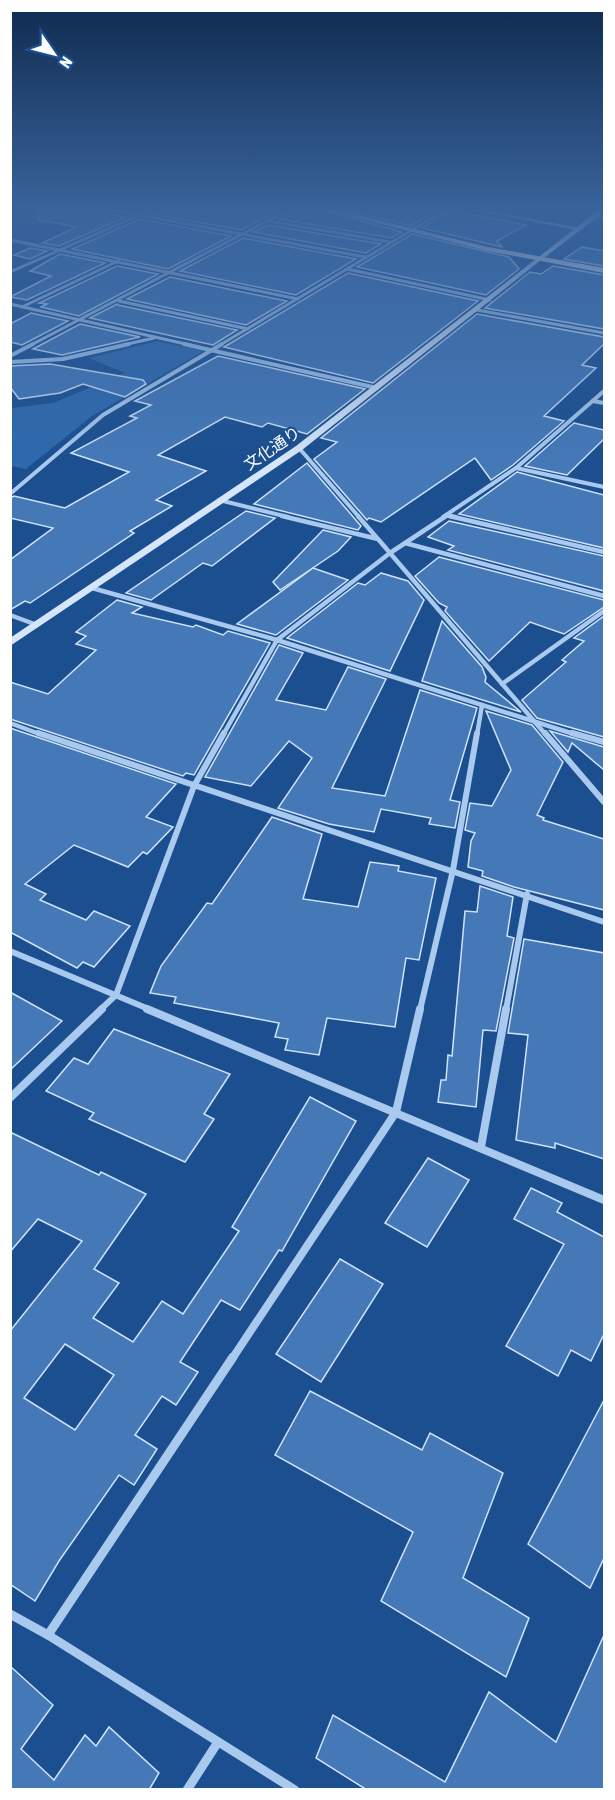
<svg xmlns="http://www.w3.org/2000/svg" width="615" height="1800" font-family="'Asap Condensed','Noto Sans JP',sans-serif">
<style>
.green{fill:#2e69ad}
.building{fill:#4478b7;stroke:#cfe3fa;stroke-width:1.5;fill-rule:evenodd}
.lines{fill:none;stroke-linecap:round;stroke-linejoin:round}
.street-far5{stroke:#a9c9ee;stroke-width:3}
.street-far4{stroke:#a9c9ee;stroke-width:4}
.street-far3{stroke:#a9c9ee;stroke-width:4.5}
.street-far2{stroke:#a9c9ee;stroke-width:6}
.street-far1{stroke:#a9c9ee;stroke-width:8}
.street{stroke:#a9c9ee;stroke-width:9}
.secondary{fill:#d6e6fa;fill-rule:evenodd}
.primary{fill:#f0f6ff;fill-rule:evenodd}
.highway{fill:#fff;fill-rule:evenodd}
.labels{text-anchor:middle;stroke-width:4.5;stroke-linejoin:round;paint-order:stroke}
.far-street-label{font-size:16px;fill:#fff;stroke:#1b4f8f}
</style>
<rect width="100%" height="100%" fill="#1b4f8f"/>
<path class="green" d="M 157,341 L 204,351 L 92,416 L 26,469 L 11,466 L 11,408 L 53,403 L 125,373 L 89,358 Z"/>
<g class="building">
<path d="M 39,209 L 102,209 L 105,213 L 126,217 L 59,246 L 42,243 L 77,227 L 38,220 Z"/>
<path d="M 157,209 L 282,209 L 241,230 L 152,214 Z"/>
<path d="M 294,209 L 318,209 L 402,232 L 391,238 L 279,219 Z"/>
<path d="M 342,209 L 440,209 L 411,226 Z"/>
<path d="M 451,210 L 526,225 L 497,241 L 502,247 L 422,228 Z"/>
<path d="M 140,219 L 231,236 L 168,269 L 72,249 Z"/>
<path d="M 268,225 L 381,244 L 366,253 L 253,232 Z"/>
<path d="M 412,234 L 509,257 L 519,269 L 486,295 L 357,267 Z"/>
<path d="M 243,238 L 356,259 L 296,295 L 180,271 Z"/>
<path d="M 582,247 L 604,251 L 604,266 L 564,259 Z"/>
<path d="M 30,248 L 47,251 L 30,259 L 14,255 Z"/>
<path d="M 60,254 L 105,263 L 27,300 L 10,297 L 51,276 L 30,271 Z"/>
<path d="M 117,266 L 158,274 L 79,316 L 41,307 L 47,304 L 39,303 Z"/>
<path d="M 553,266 L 604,275 L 604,329 L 485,308 L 530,272 L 541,274 Z"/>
<path d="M 348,273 L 478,301 L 373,383 L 224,347 Z"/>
<path d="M 170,277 L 287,301 L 246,325 L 127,299 Z"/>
<path d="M 117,304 L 118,305 L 237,330 L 213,345 L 90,318 Z"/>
<path d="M 31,313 L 68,321 L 22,345 L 10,342 L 10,324 Z"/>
<path d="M 477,314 L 604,337 L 604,344 L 582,365 L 596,368 L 544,416 L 564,421 L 513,465 L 491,480 L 475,458 L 381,522 L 369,518 L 367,520 L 314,459 L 337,442 L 321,438 Z"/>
<path d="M 80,324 L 140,337 L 62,355 L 33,349 Z"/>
<path d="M 218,356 L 365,389 L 307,434 L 268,423 L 262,427 L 225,417 L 158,455 L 206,471 L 156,500 L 172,506 L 130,531 L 134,533 L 30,603 L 25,601 L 10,610 L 10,560 L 53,528 L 10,518 L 10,498 L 14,496 L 65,508 L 129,472 L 71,453 L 137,418 L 130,416 L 151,405 L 135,401 Z"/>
<path d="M 50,364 L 143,380 L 146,384 L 125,397 L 83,384 L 60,393 L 19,399 L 10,387 L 10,366 Z"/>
<path d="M 574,423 L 604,430 L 604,439 L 567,475 L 525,466 Z"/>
<path d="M 307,463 L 361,526 L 358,530 L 254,504 Z"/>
<path d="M 517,472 L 604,495 L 604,548 L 459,514 Z"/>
<path d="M 246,511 L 275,518 L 212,566 L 203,563 L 151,600 L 126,593 Z"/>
<path d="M 449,521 L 604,556 L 604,591 L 448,550 L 454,546 L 428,537 Z"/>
<path d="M 323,530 L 351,537 L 338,551 L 280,590 L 273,582 Z"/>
<path d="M 439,557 L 604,600 L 604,607 L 564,634 L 530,622 L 489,661 L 445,611 L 447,607 L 439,603 L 415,576 Z"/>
<path d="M 313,568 L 348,580 L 276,635 L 237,624 Z"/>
<path d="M 381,573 L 408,581 L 424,600 L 390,671 L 287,638 L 358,583 L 365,585 Z"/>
<path d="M 117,600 L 142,607 L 132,613 L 193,627 L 196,625 L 223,635 L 228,631 L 270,643 L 194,775 L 186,773 L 183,776 L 10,719 L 10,682 L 48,694 L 96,650 L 76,644 L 86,636 L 76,632 Z"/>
<path d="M 604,616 L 604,737 L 537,718 L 522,700 L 566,662 L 562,660 L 584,641 L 574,638 Z"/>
<path d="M 442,621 L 482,667 L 486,677 L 485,682 L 521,712 L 422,681 Z"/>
<path d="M 279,645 L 303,653 L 276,700 L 326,710 L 348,667 L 386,679 L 332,788 L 385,796 L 420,690 L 477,708 L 450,800 L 460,802 L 455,828 L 429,824 L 431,818 L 381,809 L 374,832 L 329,824 L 278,808 L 312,758 L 289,741 L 251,786 L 205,777 Z"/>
<path d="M 486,711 L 532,725 L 563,762 L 537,815 L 544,818 L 543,820 L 604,839 L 604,910 L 514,887 L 482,876 L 483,871 L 468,867 L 471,841 L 475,833 L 465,830 L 470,803 L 492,806 L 511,770 Z"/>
<path d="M 10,728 L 176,784 L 146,817 L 173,827 L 147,854 L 143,852 L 128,867 L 74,845 L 25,884 L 46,894 L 40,900 L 86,920 L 94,911 L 130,926 L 94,967 L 83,962 L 77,968 L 10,932 Z"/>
<path d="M 550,731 L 604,747 L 604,770 L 572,743 L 568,752 Z"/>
<path d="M 272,817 L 322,834 L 303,899 L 358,907 L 370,862 L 399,866 L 398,871 L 436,878 L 419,960 L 406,958 L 395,1027 L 327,1018 L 319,1055 L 285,1050 L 288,1039 L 275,1037 L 279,1023 L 174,1003 L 176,997 L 150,993 L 161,966 L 207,903 L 212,904 Z"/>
<path d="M 480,886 L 513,897 L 507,936 L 514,938 L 496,1031 L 483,1030 L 476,1107 L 438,1102 L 441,1080 L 446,1080 L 448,1055 L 452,1056 L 465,911 L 477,912 Z"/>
<path d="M 524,939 L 604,953 L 604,1159 L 555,1143 L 555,1148 L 516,1140 L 528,1035 L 508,1033 Z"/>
<path d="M 10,992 L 62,1021 L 10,1070 Z"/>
<path d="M 114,1029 L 230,1074 L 204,1114 L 214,1119 L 185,1162 L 89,1119 L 94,1113 L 46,1091 L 74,1058 L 88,1064 Z"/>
<path d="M 310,1097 L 356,1121 L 282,1251 L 279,1250 L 240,1310 L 221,1300 L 180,1362 L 198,1372 L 176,1405 L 162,1396 L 135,1435 L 157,1449 L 134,1485 L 119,1475 L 59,1561 L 35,1601 L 10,1584 L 10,1331 L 82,1241 L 38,1219 L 10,1252 L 10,1132 L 99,1175 L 101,1172 L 146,1194 L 94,1269 L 119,1283 L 93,1318 L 133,1342 L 162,1301 L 183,1314 L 239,1231 L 232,1227 ZM 65,1344 L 114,1375 L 75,1430 L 24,1398 Z"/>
<path d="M 428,1158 L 469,1180 L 427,1247 L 385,1223 Z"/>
<path d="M 531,1188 L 562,1203 L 557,1212 L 604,1237 L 604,1334 L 591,1361 L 571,1350 L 558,1376 L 506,1346 L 564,1244 L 514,1219 Z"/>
<path d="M 340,1259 L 383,1284 L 321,1382 L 276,1354 Z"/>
<path d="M 310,1391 L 422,1450 L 430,1433 L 503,1473 L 463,1578 L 529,1618 L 506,1677 L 381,1601 L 413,1532 L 275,1455 Z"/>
<path d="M 604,1400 L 604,1558 L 590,1588 L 528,1544 Z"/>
<path d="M 604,1635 L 604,1790 L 367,1790 L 316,1758 L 333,1715 L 445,1782 L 489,1692 L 556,1742 Z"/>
<path d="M 10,1666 L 53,1705 L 21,1749 L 54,1780 L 85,1735 L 96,1746 L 109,1727 L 159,1773 L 149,1790 L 10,1790 Z"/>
</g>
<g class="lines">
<g class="street-far5">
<path d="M 106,209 L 365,257"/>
<path d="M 596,216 L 604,218"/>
<path d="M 269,221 L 390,242"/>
<path d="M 10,240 L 298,299"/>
<path d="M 347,269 L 490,300"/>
<path d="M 10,272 L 153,209"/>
<path d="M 119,301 L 248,329"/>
<path d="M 10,304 L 190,345"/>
<path d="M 22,307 L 118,261"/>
<path d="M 477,310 L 604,333"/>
<path d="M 31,345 L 290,209"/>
<path d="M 123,345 L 154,338"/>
<path d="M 220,345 L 447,209"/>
</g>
<g class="street-far4">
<path d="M 184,344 L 377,388"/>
<path d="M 10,356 L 33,344"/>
<path d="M 10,362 L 63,359 L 129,344"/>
<path d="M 593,401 L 604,403"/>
<path d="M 299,448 L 359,517"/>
<path d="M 516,468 L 604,487"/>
<path d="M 10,494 L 103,415 L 222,344"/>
<path d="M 219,500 L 288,517"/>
<path d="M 447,515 L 456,517"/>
<path d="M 443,517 L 516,468 L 604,391"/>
</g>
<g class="street-far3">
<path d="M 282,516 L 378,539 L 546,735"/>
<path d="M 358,516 L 377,538"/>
<path d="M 449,516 L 604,552"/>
<path d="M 405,543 L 604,596"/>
<path d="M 92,588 L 277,640 L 577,735"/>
<path d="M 10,615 L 37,625"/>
<path d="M 502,684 L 604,611"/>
<path d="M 10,723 L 42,735"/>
<path d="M 223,735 L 277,640 L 390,553 L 446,516"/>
<path d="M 477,735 L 482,705"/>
</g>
<g class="street-far2">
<path d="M 38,733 L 604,922"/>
<path d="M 545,733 L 604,802"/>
<path d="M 572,733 L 604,742"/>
<path d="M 10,951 L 151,1010"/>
<path d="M 100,1010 L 116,995 L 194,786 L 224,733"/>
<path d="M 420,1010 L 453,870 L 477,733"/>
<path d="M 506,1010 L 527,894"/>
</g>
<g class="street-far1">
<path d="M 147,1009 L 604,1200"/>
<path d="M 10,1098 L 102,1009"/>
<path d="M 481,1147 L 506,1009"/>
<path d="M 232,1359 L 396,1112 L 420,1009"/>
</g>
<g class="street">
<path d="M 10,1614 L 48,1635 L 233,1357"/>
<path d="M 48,1635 L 295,1790"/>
<path d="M 187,1790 L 218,1742"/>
</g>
<g class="secondary">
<path d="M 467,209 L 478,209 L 580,228 L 577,230 Z"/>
<path d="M 536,259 L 541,260 L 302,450 L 10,646 L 10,638 L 296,446 Z"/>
</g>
<path class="primary" d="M 600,209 L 604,209 L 604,212 L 540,261 L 536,261 L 536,259 Z"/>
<path class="highway" d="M 320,209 L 333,209 L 488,247 L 604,268 L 604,273 L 488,251 Z"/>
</g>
<linearGradient id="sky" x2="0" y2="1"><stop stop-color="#0f2b4f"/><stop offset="0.45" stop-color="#39639b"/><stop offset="1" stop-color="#39639b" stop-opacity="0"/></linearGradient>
<rect width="615" height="461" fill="url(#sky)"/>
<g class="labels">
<g class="far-street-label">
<text transform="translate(272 448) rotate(-34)" y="6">文化通り</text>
</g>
</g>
<rect width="615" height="1800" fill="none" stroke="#ffffff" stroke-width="24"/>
<g transform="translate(54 54) rotate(125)" stroke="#1b4f8f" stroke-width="4.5" paint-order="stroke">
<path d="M0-4.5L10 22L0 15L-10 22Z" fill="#ffffff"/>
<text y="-9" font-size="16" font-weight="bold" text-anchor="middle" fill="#ffffff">N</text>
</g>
</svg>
